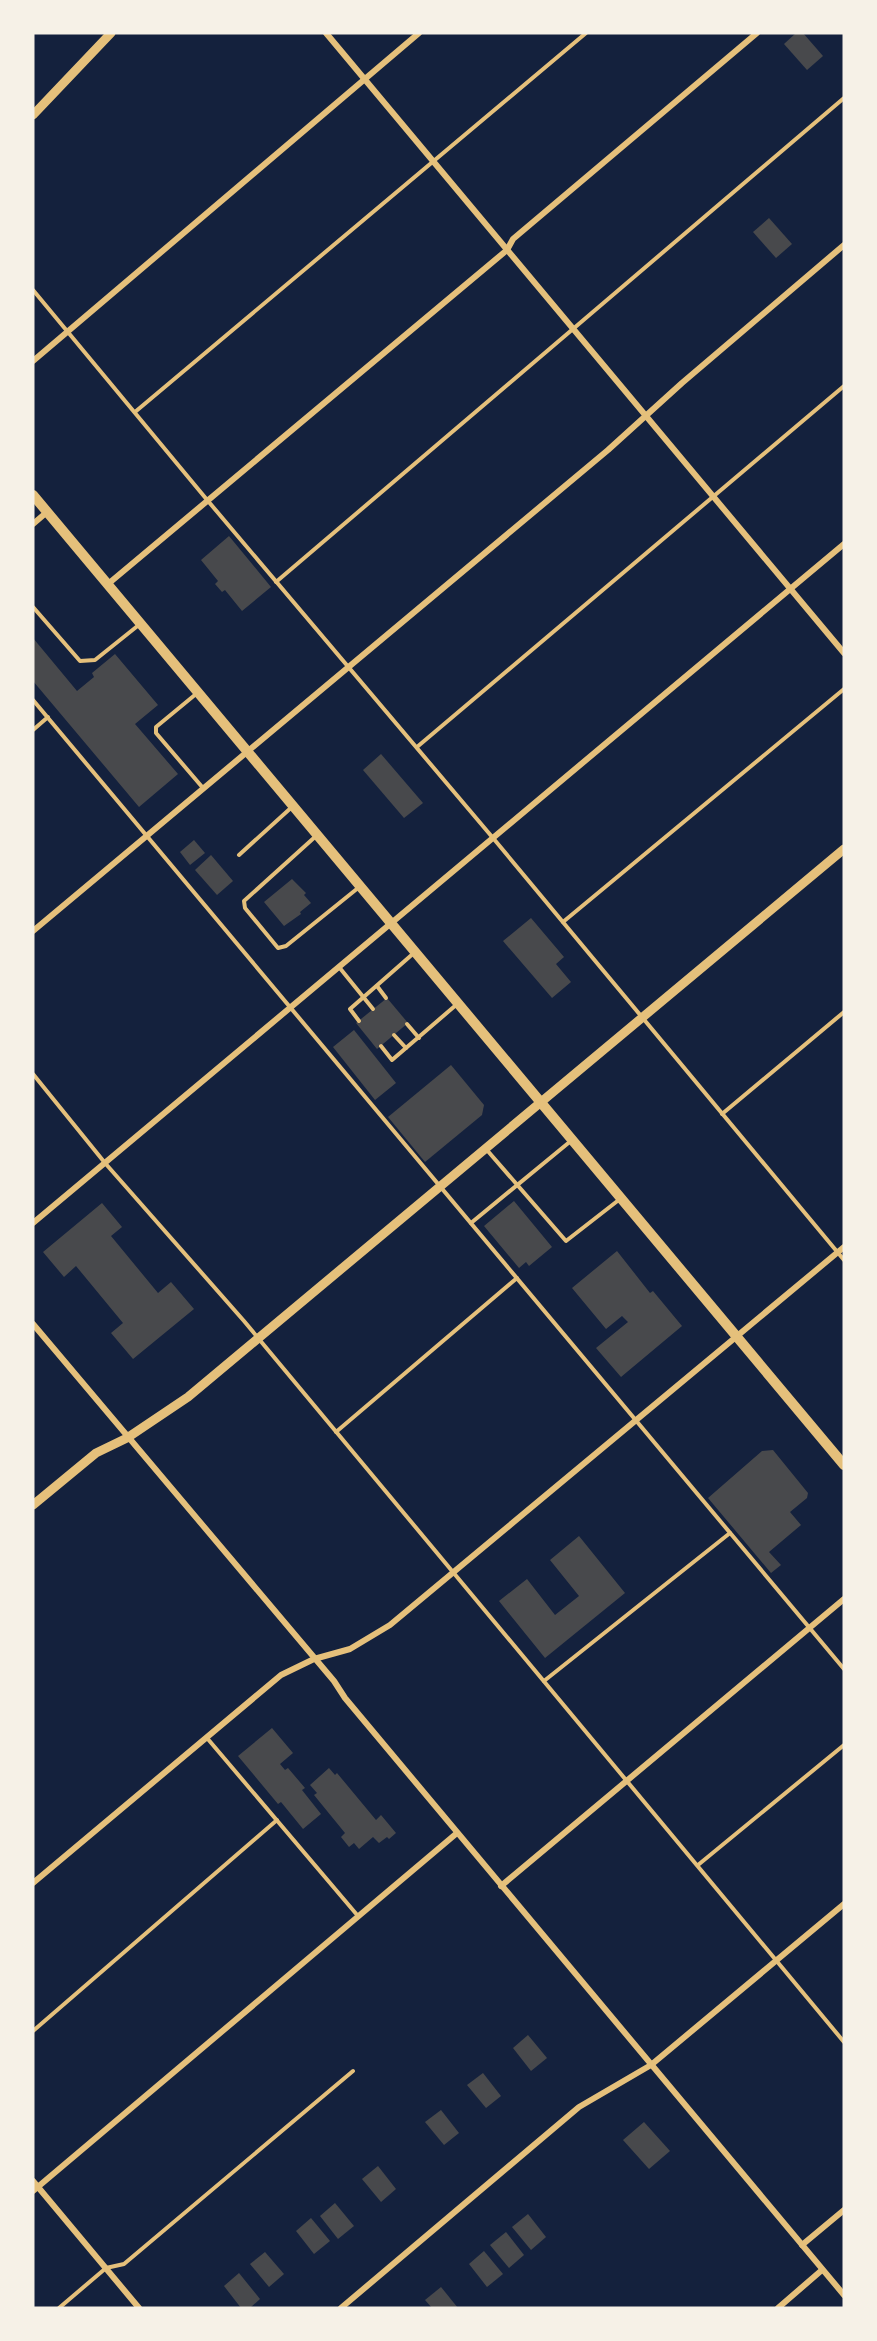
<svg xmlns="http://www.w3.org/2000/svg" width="877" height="2341" font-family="'DejaVu Sans',sans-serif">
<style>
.building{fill:#48494c}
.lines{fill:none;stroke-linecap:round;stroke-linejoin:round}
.service{stroke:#e5c07b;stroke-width:4}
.minor{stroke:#e5c07b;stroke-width:6}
.tertiary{stroke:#e5c07b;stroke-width:9}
.secondary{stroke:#e5c07b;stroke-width:10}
</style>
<rect width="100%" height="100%" fill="#14213d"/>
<g class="building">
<path d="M 796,33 L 803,33 L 823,56 L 807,70 L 784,44 Z"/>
<path d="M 769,218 L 792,244 L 776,258 L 753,232 Z"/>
<path d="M 229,536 L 271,587 L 242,611 L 225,590 L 222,592 L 215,584 L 218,581 L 201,560 Z"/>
<path d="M 33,638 L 77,691 L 94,677 L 92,673 L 115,654 L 158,705 L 135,724 L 178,774 L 139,807 L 33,681 Z"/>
<path d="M 381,754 L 423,803 L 404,818 L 363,770 Z"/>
<path d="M 194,840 L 205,853 L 190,865 L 180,852 Z"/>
<path d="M 211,855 L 233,881 L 217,895 L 195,870 Z"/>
<path d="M 292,879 L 306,893 L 304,895 L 311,903 L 300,912 L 301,914 L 284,926 L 264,902 Z"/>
<path d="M 531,918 L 564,957 L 556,964 L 571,982 L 552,998 L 503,941 Z"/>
<path d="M 387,998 L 408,1023 L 377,1049 L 356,1023 Z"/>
<path d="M 354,1030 L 396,1083 L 375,1100 L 333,1047 Z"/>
<path d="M 451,1065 L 484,1105 L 482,1115 L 425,1162 L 388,1117 Z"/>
<path d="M 514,1201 L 552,1247 L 529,1266 L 526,1262 L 519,1268 L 484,1226 Z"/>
<path d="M 102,1203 L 122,1227 L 111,1236 L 158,1293 L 171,1282 L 194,1309 L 133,1359 L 111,1333 L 123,1323 L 76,1266 L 64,1277 L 43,1252 Z"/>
<path d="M 617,1251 L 650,1293 L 653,1291 L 682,1326 L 621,1377 L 596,1348 L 628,1322 L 622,1316 L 606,1329 L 572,1288 Z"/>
<path d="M 773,1450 L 808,1493 L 807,1498 L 790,1512 L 801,1525 L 769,1552 L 781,1565 L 771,1573 L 708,1498 L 762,1451 Z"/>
<path d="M 579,1536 L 625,1593 L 545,1658 L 499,1601 L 527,1579 L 555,1615 L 579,1596 L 550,1560 Z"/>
<path d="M 272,1728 L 293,1753 L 280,1764 L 285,1770 L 288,1768 L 305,1788 L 302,1790 L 321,1814 L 303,1829 L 281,1802 L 278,1804 L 238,1756 Z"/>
<path d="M 329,1768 L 335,1775 L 337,1773 L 376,1820 L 381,1815 L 396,1833 L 389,1839 L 387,1837 L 379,1843 L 373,1837 L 359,1849 L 354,1843 L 349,1847 L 341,1837 L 345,1833 L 314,1795 L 317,1793 L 310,1785 Z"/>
<path d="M 528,2035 L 547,2058 L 531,2071 L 513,2048 Z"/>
<path d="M 483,2073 L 501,2096 L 486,2108 L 467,2085 Z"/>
<path d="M 441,2110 L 459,2133 L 444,2145 L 425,2122 Z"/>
<path d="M 644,2122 L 670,2151 L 649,2169 L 623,2140 Z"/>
<path d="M 378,2166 L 396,2189 L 381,2202 L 362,2179 Z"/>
<path d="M 335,2203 L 354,2226 L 338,2239 L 320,2216 Z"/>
<path d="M 528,2214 L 546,2237 L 531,2250 L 512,2227 Z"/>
<path d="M 311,2218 L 330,2241 L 314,2254 L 296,2231 Z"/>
<path d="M 506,2232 L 524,2255 L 509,2268 L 490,2245 Z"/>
<path d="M 484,2251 L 503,2274 L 487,2287 L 469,2264 Z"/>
<path d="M 265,2252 L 284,2274 L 269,2287 L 250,2264 Z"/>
<path d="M 239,2273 L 260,2299 L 250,2308 L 241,2308 L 224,2286 Z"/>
<path d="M 441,2287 L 458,2308 L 432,2308 L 425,2300 Z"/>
</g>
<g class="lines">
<g class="service">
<path d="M 33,290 L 208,501 L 493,838 L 844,1260"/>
<path d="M 135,412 L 586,33"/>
<path d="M 276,582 L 844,98"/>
<path d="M 33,607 L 80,661 L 95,660 L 140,624"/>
<path d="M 196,694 L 156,727 L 156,733 L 203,788"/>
<path d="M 33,700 L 844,1669"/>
<path d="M 33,730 L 48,717"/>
<path d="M 417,747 L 844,386"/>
<path d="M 316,836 L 244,901 L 245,908 L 278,948 L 286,946 L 358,888"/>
<path d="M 239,855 L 293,806"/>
<path d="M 563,922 L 844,689"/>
<path d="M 339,967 L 373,1009"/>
<path d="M 377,986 L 386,998"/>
<path d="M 359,1021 L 350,1009 L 415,952"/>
<path d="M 407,1024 L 419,1038"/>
<path d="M 394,1035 L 406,1048"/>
<path d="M 381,1046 L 392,1060 L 456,1005"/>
<path d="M 33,1074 L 105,1163 L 244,1321 L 844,2042"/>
<path d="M 722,1114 L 844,1012"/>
<path d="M 486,1149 L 566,1241 L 620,1199"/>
<path d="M 471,1223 L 572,1140"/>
<path d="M 336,1432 L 517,1278"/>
<path d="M 544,1681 L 730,1533"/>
<path d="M 207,1738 L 358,1916"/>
<path d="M 698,1865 L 844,1745"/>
<path d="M 33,2031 L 277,1820"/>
<path d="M 59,2308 L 106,2268 L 124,2264 L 353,2071"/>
</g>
<g class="minor">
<path d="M 326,33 L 844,653"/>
<path d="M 33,361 L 419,33"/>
<path d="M 33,524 L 47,512"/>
<path d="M 108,584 L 507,250 L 513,239 L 757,33"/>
<path d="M 33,931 L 608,450 L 682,383 L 844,245"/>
<path d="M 33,1223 L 844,544"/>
<path d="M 33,1324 L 334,1681 L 345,1698 L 844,2295"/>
<path d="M 33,1883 L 281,1675 L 314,1659 L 350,1649 L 390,1625 L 844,1247"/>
<path d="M 501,1886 L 844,1599"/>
<path d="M 33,2181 L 139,2308"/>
<path d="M 33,2191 L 457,1833"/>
<path d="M 802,2245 L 844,2210"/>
<path d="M 341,2308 L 579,2107 L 651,2065 L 844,1904"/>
<path d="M 778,2308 L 822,2270"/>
</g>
<g class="tertiary">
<path d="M 33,115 L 111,33"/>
<path d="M 33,1505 L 96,1453 L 127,1438 L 188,1397 L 844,849"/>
</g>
<path class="secondary" d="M 33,495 L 844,1465"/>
</g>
<rect width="877" height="2341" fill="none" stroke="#f6f1e7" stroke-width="69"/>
</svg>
